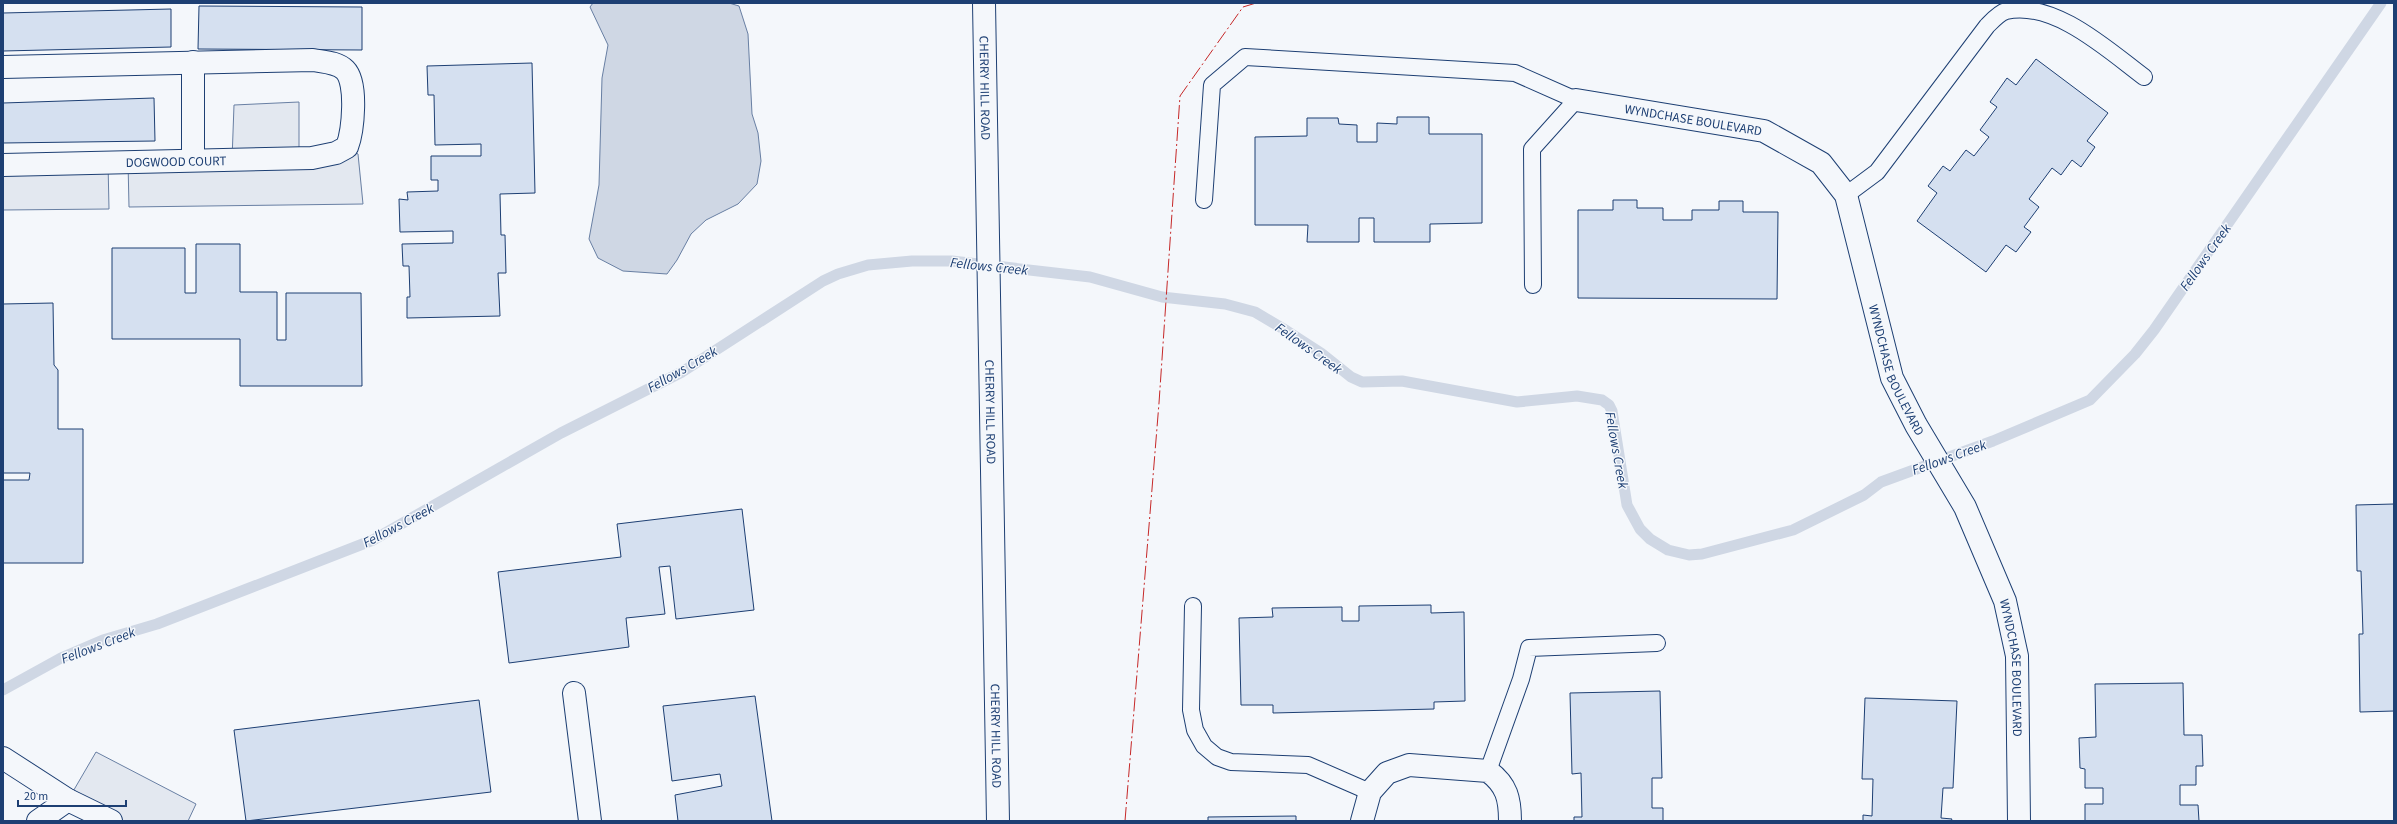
<svg xmlns="http://www.w3.org/2000/svg" width="2397" height="824" font-family="'Source Sans 3',sans-serif">
<style>
.parking{fill:#e3e8f0;stroke:#687fa3}
.water{fill:#cfd7e4;stroke:#687fa3}
.lines{fill:none;stroke-linecap:round;stroke-linejoin:round}
.stream{stroke:#cfd7e4;stroke-width:11}
.building{fill:#d5e0f0;stroke:#1d3f73}
.service-casing{stroke:#1d3f73;stroke-width:18}
.minor-casing{stroke:#1d3f73;stroke-width:24}
.secondary-casing{stroke:#1d3f73;stroke-width:24}
.service{stroke:#f4f7fb;stroke-width:16}
.minor{stroke:#f4f7fb;stroke-width:22}
.secondary{stroke:#f4f7fb;stroke-width:22}
.power{stroke:#c62828;stroke-width:1;stroke-dasharray:14 3 2 3;stroke-linecap:butt}
.labels{text-anchor:middle;stroke-width:3;stroke-linejoin:round;paint-order:stroke}
.street-label{font-size:13px;fill:#1d3f73;stroke:#f4f7fb}
.water-label{font-size:14px;font-style:italic;fill:#1d3f73;stroke:#f4f7fb}
</style>
<rect width="100%" height="100%" fill="#f4f7fb"/>
<g class="parking">
<path d="M 299,102 L 299,158 L 347,147 L 358,154 L 363,204 L 129,207 L 128,162 L 232,160 L 234,105 Z"/>
<path d="M 108,162 L 109,209 L 3,210 L 3,165 Z"/>
<path d="M 96,752 L 196,804 L 188,821 L 111,821 L 68,800 Z"/>
</g>
<path class="water" d="M 593,3 L 729,3 L 739,6 L 748,34 L 752,114 L 758,133 L 761,161 L 757,184 L 738,204 L 706,220 L 691,234 L 677,260 L 667,274 L 623,271 L 598,258 L 589,239 L 599,185 L 602,78 L 608,45 L 590,7 Z"/>
<g class="lines">
<path class="stream" d="M 3,690 L 61,658 L 103,640 L 157,624 L 373,540 L 561,433 L 682,372 L 823,281 L 838,274 L 868,265 L 912,261 L 952,261 L 1090,277 L 1162,297 L 1225,304 L 1255,312 L 1287,331 L 1321,353 L 1351,377 L 1362,382 L 1402,381 L 1517,402 L 1577,396 L 1602,400 L 1609,405 L 1612,411 L 1627,505 L 1640,529 L 1650,539 L 1668,550 L 1689,555 L 1702,554 L 1793,530 L 1864,495 L 1881,482 L 1993,441 L 2090,400 L 2135,354 L 2154,330 L 2381,3"/>
</g>
<g class="building">
<path d="M 199,6 L 362,7 L 362,50 L 198,49 Z"/>
<path d="M 171,9 L 171,47 L 3,51 L 3,13 Z"/>
<path d="M 2036,59 L 2108,113 L 2087,141 L 2095,147 L 2081,167 L 2072,160 L 2061,175 L 2052,168 L 2029,199 L 2039,207 L 2024,227 L 2031,232 L 2016,252 L 2006,245 L 1986,272 L 1917,221 L 1937,193 L 1928,186 L 1943,166 L 1950,171 L 1966,150 L 1974,156 L 1989,137 L 1980,130 L 1997,107 L 1990,102 L 2007,78 L 2016,85 Z"/>
<path d="M 532,63 L 535,193 L 500,194 L 501,235 L 505,235 L 506,273 L 498,273 L 500,316 L 407,318 L 407,297 L 410,297 L 409,266 L 403,266 L 402,244 L 453,243 L 453,231 L 400,232 L 399,199 L 408,200 L 407,192 L 438,191 L 438,180 L 431,180 L 431,156 L 481,156 L 481,144 L 435,145 L 434,95 L 428,95 L 427,66 Z"/>
<path d="M 154,98 L 155,141 L 3,143 L 3,103 Z"/>
<path d="M 1397,117 L 1429,117 L 1429,134 L 1482,134 L 1482,223 L 1430,224 L 1430,242 L 1374,242 L 1374,218 L 1359,218 L 1359,242 L 1307,242 L 1308,225 L 1255,225 L 1255,137 L 1307,136 L 1307,118 L 1338,118 L 1339,124 L 1357,125 L 1357,142 L 1377,142 L 1377,123 L 1397,124 Z"/>
<path d="M 1613,200 L 1637,200 L 1637,208 L 1663,208 L 1663,220 L 1692,220 L 1692,210 L 1719,210 L 1719,201 L 1743,201 L 1743,212 L 1778,212 L 1777,299 L 1578,298 L 1578,210 L 1613,210 Z"/>
<path d="M 196,244 L 240,244 L 240,292 L 277,292 L 277,340 L 286,340 L 286,293 L 361,293 L 362,386 L 240,386 L 240,339 L 112,339 L 112,248 L 185,248 L 185,293 L 196,293 Z"/>
<path d="M 53,303 L 54,365 L 58,370 L 58,429 L 83,429 L 83,563 L 3,563 L 3,480 L 29,480 L 30,473 L 3,473 L 3,304 Z"/>
<path d="M 2394,504 L 2394,711 L 2360,712 L 2359,634 L 2363,634 L 2361,571 L 2357,571 L 2356,505 Z"/>
<path d="M 742,509 L 754,610 L 676,619 L 670,566 L 659,567 L 665,614 L 626,618 L 629,647 L 509,663 L 498,572 L 621,557 L 617,524 Z"/>
<path d="M 1431,605 L 1431,613 L 1464,612 L 1465,701 L 1434,702 L 1434,709 L 1273,713 L 1273,705 L 1241,705 L 1239,618 L 1273,617 L 1272,608 L 1342,607 L 1342,621 L 1359,621 L 1359,606 Z"/>
<path d="M 2183,683 L 2184,735 L 2202,735 L 2203,766 L 2196,766 L 2196,785 L 2180,785 L 2180,805 L 2198,805 L 2199,821 L 2085,821 L 2085,804 L 2103,804 L 2103,788 L 2085,788 L 2085,769 L 2080,768 L 2079,738 L 2096,737 L 2095,684 Z"/>
<path d="M 1660,691 L 1662,778 L 1652,778 L 1652,808 L 1663,808 L 1663,821 L 1574,821 L 1574,817 L 1582,817 L 1581,773 L 1572,774 L 1570,693 Z"/>
<path d="M 755,696 L 772,821 L 678,821 L 675,795 L 722,786 L 720,774 L 672,781 L 663,706 Z"/>
<path d="M 1865,698 L 1957,701 L 1953,788 L 1943,788 L 1941,818 L 1952,819 L 1951,821 L 1863,821 L 1863,815 L 1872,816 L 1873,779 L 1862,779 Z"/>
<path d="M 479,700 L 491,792 L 246,821 L 234,730 Z"/>
<path d="M 1296,816 L 1296,821 L 1208,821 L 1208,817 Z"/>
</g>
<g class="lines">
<defs>
<g id="service">
<path d="M 1846,195 L 1877,172 L 1987,26 C 1992,21 1999,13 2006,11 C 2054,0 2108,50 2144,77"/>
<path d="M 1204,200 L 1212,85 L 1245,57 L 1515,73 L 1576,100 L 1532,149 L 1533,285"/>
<path d="M 1193,606 L 1191,710 L 1195,730 L 1204,746 L 1217,757 L 1231,762 L 1308,765 L 1370,792"/>
<path d="M 1488,771 L 1521,679 L 1529,648 L 1657,643"/>
</g>
<g id="minor">
<path d="M 193,62 L 193,160"/>
<path d="M 3,67 L 313,60 C 324,62 337,62 345,70 C 358,83 353,131 347,147 L 336,153 L 312,158 L 3,165"/>
<path id="s1" d="M 1576,100 L 1764,131 L 1821,163 L 1846,195 L 1892,378 L 1916,425 L 1965,507 L 2005,601 L 2017,656 L 2019,821"/>
<path d="M 574,693 L 590,821"/>
<path d="M 3,758 L 68,800 L 111,821"/>
<path d="M 38,821 L 68,800"/>
<path d="M 1362,821 L 1370,792 L 1387,773 L 1409,765 L 1488,771 C 1507,785 1510,799 1510,821"/>
</g>
<g id="secondary">
<path id="s2" d="M 984,3 L 998,821"/>
</g>
</defs>
<use href="#service" class="service-casing"/>
<use href="#minor" class="minor-casing"/>
<use href="#secondary" class="secondary-casing"/>
<use href="#service" class="service"/>
<use href="#minor" class="minor"/>
<use href="#secondary" class="secondary"/>
<path class="power" d="M 1125,821 L 1159,403 L 1180,96 L 1243,7 L 1256,3"/>
</g>
<g class="labels">
<g class="street-label">
<text dy="5" stroke="none"><textPath href="#s2" startOffset="85">CHERRY HILL ROAD</textPath></text>
<text dy="5" stroke="none"><textPath href="#s1" startOffset="119">WYNDCHASE BOULEVARD</textPath></text>
<text transform="translate(176 161) rotate(-1)" y="5">DOGWOOD COURT</text>
<text dy="5" stroke="none"><textPath href="#s1" startOffset="479">WYNDCHASE BOULEVARD</textPath></text>
<text dy="5" stroke="none"><textPath href="#s2" startOffset="409">CHERRY HILL ROAD</textPath></text>
<text dy="5" stroke="none"><textPath href="#s1" startOffset="803">WYNDCHASE BOULEVARD</textPath></text>
<text dy="5" stroke="none"><textPath href="#s2" startOffset="733">CHERRY HILL ROAD</textPath></text>
</g>
<g class="water-label">
<text transform="translate(2205 257) rotate(-55)" y="5">Fellows Creek</text>
<text transform="translate(989 266) rotate(6)" y="5">Fellows Creek</text>
<text transform="translate(1309 348) rotate(35)" y="5">Fellows Creek</text>
<text transform="translate(682 369) rotate(-30)" y="5">Fellows Creek</text>
<text transform="translate(1617 450) rotate(80)" y="5">Fellows Creek</text>
<text transform="translate(1949 457) rotate(-20)" y="5">Fellows Creek</text>
<text transform="translate(398 525) rotate(-28)" y="5">Fellows Creek</text>
<text transform="translate(98 645) rotate(-21)" y="5">Fellows Creek</text>
</g>
</g>
<rect width="2397" height="824" fill="none" stroke="#1d3f73" stroke-width="8"/>
<path d="M18 800v6h108v-6" fill="none" stroke="#1d3f73" stroke-width="2"/>
<text x="24" y="800" font-size="12" fill="#1d3f73" stroke="#f4f7fb" stroke-width="3" paint-order="stroke">20 m</text>
</svg>
